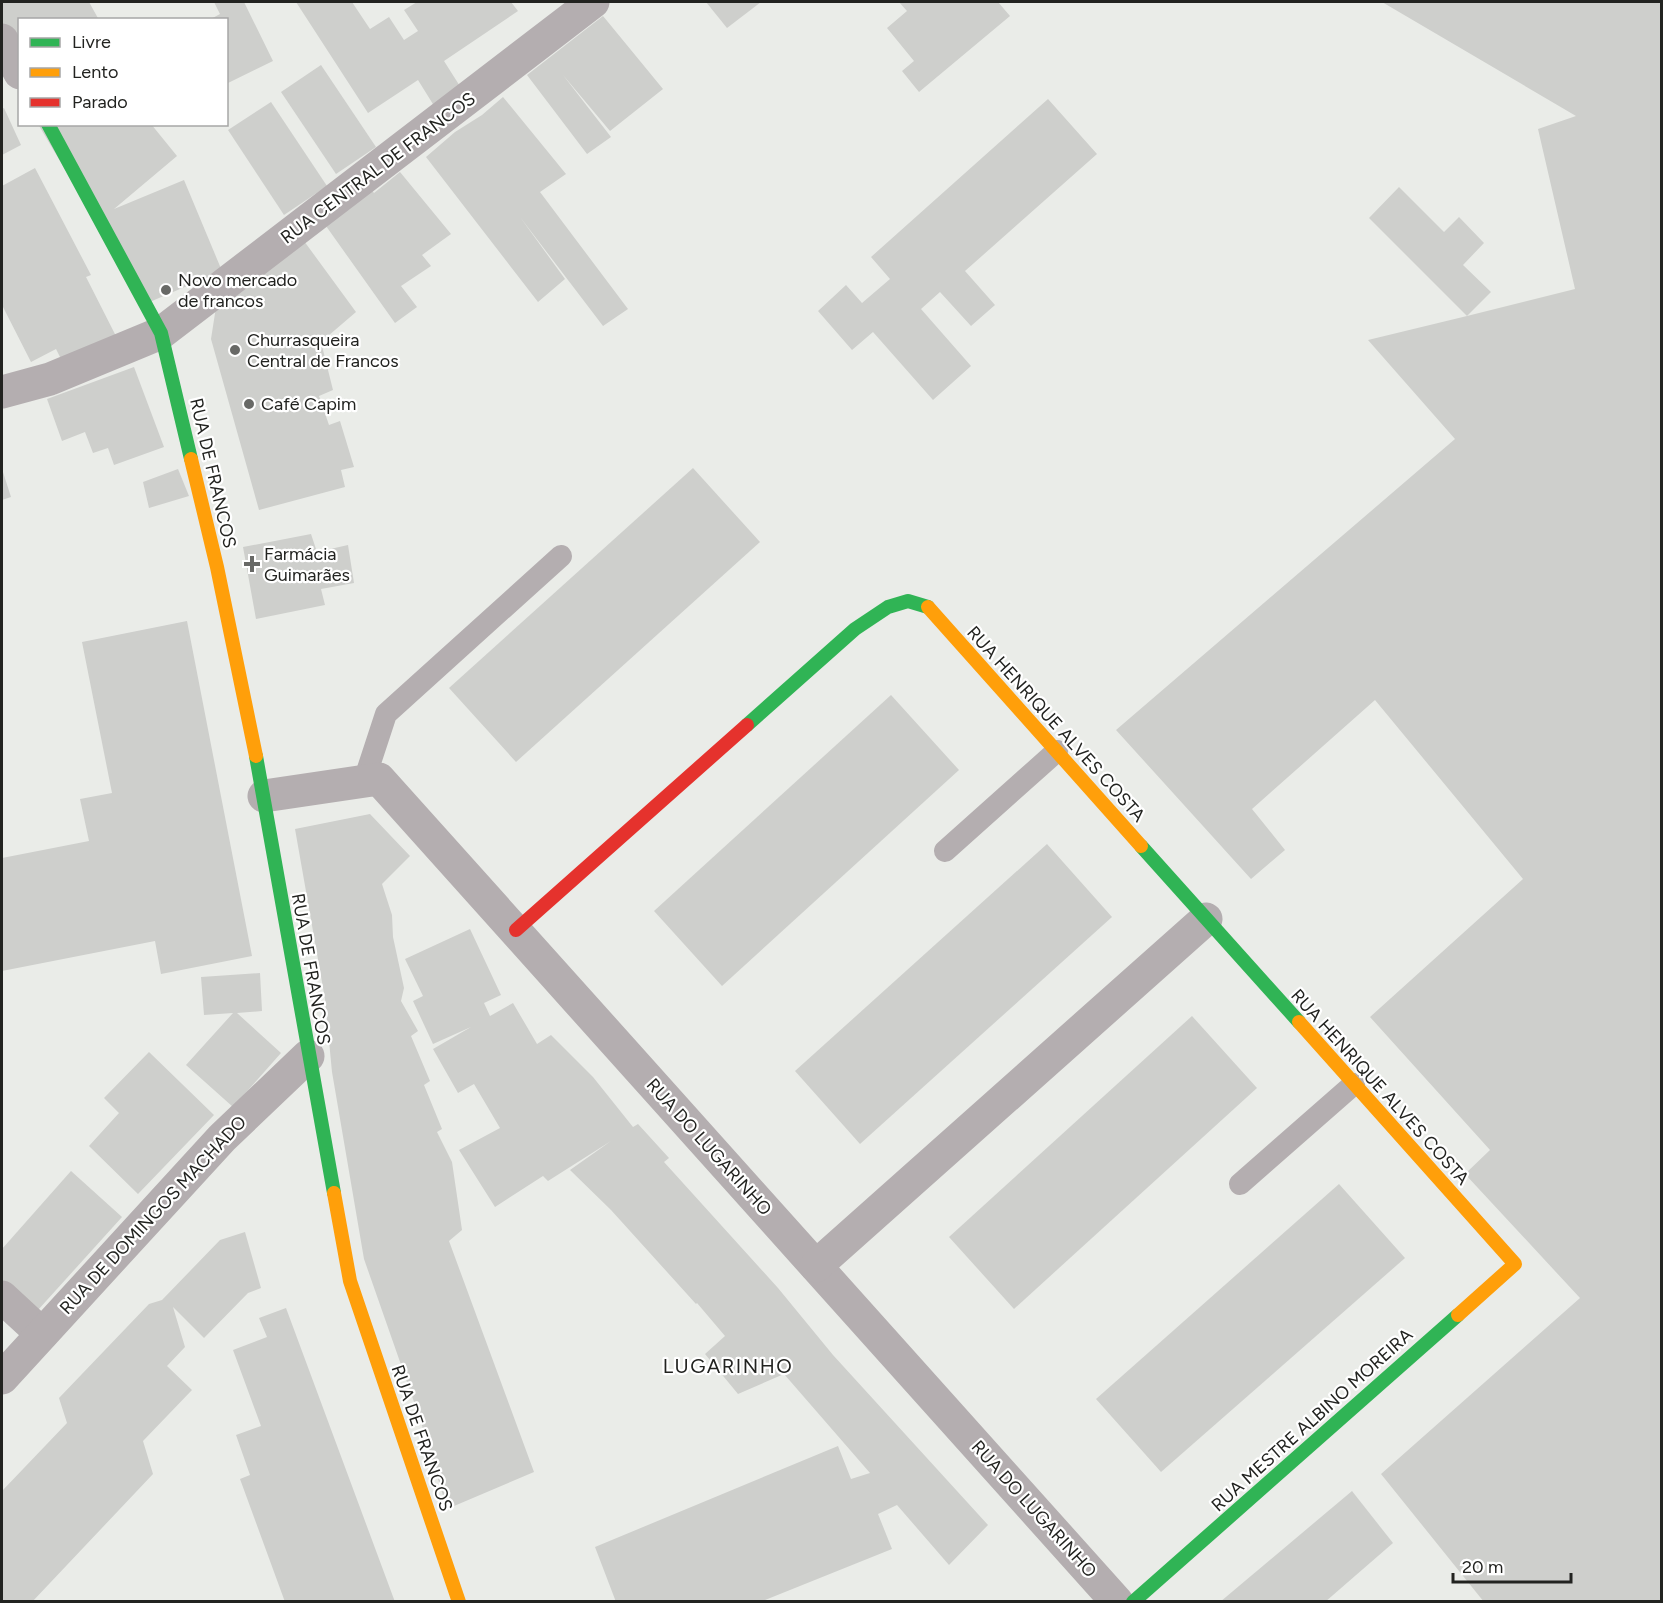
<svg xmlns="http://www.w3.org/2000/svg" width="1663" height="1603" font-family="Figtree,sans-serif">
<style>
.building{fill:#cecfcc}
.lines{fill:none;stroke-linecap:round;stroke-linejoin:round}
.lane{stroke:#b4aeb0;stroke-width:22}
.street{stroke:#b4aeb0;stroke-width:33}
.fast{stroke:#30b455;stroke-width:14}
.slow{stroke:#ff9f0a;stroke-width:14}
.jam{stroke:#e5322d;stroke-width:14}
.poi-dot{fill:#686966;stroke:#fff;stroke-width:2}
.labels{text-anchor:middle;stroke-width:4.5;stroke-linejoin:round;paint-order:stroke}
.street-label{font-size:18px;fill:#222320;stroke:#fff}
.poi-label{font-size:18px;fill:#222320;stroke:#fff;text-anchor:start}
.neighbourhood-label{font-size:20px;letter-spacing:1.5px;fill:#222320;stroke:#fff}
</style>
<rect width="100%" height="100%" fill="#eaece8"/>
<g class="building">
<path d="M 2,2 L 89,2 L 99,20 L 20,20 L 20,63 L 2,33 Z"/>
<path d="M 214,2 L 244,2 L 273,61 L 226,84 L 226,20 L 209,20 L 220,14 Z"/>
<path d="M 296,2 L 352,2 L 370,29 L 389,17 L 404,40 L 418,31 L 404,10 L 417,2 L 511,2 L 518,11 L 444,61 L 463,91 L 436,109 L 418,80 L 368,113 Z"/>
<path d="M 706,2 L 761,2 L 727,28 Z"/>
<path d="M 899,2 L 998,2 L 1010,16 L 919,92 L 902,71 L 914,61 L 887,28 L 907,11 Z"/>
<path d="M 1382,2 L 1662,2 L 1662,1602 L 1484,1602 L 1381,1474 L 1580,1298 L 1465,1174 L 1490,1150 L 1370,1017 L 1523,879 L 1375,700 L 1252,809 L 1285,850 L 1251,879 L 1116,730 L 1455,439 L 1368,340 L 1467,316 L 1369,218 L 1399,187 L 1444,232 L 1459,217 L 1484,243 L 1463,265 L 1491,292 L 1467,316 L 1575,289 L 1538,129 L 1576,116 Z"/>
<path d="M 603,16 L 663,89 L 610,131 L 563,75 L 611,137 L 587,154 L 527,75 Z"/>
<path d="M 321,65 L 376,147 L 336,174 L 281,92 Z"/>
<path d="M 503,97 L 566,174 L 540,192 L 628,309 L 603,326 L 520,217 L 565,279 L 538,302 L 426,157 L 455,132 L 482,115 Z"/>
<path d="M 1048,99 L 1097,154 L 965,271 L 995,305 L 971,326 L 940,292 L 921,309 L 971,366 L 933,400 L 873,332 L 852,350 L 818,311 L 846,285 L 862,303 L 890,279 L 871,257 Z"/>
<path d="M 271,102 L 327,186 L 284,215 L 228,130 Z"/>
<path d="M 4,108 L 21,145 L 2,155 L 2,109 Z"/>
<path d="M 38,124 L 151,124 L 177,156 L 114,209 L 184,180 L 222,271 L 145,304 Z"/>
<path d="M 35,168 L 91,275 L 86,277 L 120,344 L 67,371 L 56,349 L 31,362 L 2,305 L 2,186 Z"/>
<path d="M 400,172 L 451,234 L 422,255 L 431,266 L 401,286 L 417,307 L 395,323 L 326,226 L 370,188 L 374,193 Z"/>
<path d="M 304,241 L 356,312 L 321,342 L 333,390 L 319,396 L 329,425 L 340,421 L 354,467 L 341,470 L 345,487 L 259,510 L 211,339 L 216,307 Z"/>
<path d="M 134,367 L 164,447 L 114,465 L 108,448 L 93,453 L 85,432 L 62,441 L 47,399 Z"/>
<path d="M 693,468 L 760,542 L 516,762 L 449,688 Z"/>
<path d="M 2,469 L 11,497 L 2,500 Z"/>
<path d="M 178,469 L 189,496 L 149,508 L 143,482 Z"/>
<path d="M 311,534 L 317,552 L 348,545 L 354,583 L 321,589 L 325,605 L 256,619 L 243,547 Z"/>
<path d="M 187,621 L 252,956 L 161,974 L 155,941 L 2,971 L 2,858 L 89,841 L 80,799 L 112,793 L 82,642 Z"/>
<path d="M 891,695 L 959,770 L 722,986 L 654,911 Z"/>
<path d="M 370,814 L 410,856 L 382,884 L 392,915 L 393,937 L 404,988 L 401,1001 L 418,1031 L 411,1036 L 430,1081 L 424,1085 L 442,1129 L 437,1132 L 452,1162 L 462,1230 L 449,1241 L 534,1472 L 447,1509 L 420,1419 L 364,1259 L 332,1072 L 325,999 L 295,829 Z"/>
<path d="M 1047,844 L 1112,917 L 860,1144 L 795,1071 Z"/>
<path d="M 470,929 L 501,995 L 484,1003 L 490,1016 L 513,1003 L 537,1044 L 551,1035 L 593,1077 L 633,1127 L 638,1124 L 669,1158 L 664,1162 L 778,1288 L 833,1355 L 988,1525 L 949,1565 L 897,1505 L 878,1514 L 892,1549 L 760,1602 L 616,1602 L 595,1547 L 838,1446 L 851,1479 L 870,1473 L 784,1374 L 738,1394 L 705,1354 L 725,1336 L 697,1303 L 696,1304 L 611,1210 L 570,1170 L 611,1141 L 548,1181 L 543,1176 L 495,1207 L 459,1150 L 500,1128 L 474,1084 L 458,1093 L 433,1049 L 471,1027 L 433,1044 L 413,1001 L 423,996 L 405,959 Z"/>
<path d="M 260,973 L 262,1011 L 237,1013 L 281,1053 L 233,1107 L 186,1065 L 233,1013 L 204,1015 L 201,977 Z"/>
<path d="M 1192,1016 L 1257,1088 L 1014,1309 L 949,1237 Z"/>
<path d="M 149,1052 L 214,1115 L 138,1194 L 89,1146 L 119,1113 L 104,1098 Z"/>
<path d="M 71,1171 L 122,1217 L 38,1310 L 2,1296 L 2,1249 Z"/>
<path d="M 1339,1184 L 1405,1258 L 1161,1472 L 1096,1399 Z"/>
<path d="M 245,1232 L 261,1288 L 248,1293 L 204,1338 L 173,1307 L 185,1347 L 167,1366 L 192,1390 L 143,1441 L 153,1474 L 32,1602 L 2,1602 L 2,1491 L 67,1423 L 59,1398 L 149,1304 L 162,1300 L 220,1240 Z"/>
<path d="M 286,1308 L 395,1602 L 285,1602 L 240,1479 L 250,1475 L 236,1435 L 261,1426 L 233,1350 L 267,1337 L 259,1318 Z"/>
<path d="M 1352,1491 L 1393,1543 L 1325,1602 L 1220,1602 Z"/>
</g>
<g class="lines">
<g class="lane">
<path d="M 364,781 L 386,714 L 561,556"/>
<path d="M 945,851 L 1057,751"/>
<path d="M 1240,1184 L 1354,1084"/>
</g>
<g class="street">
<path d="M 2,40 L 20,73"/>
<path d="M 2,392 L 50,379 L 161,333 L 593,2"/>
<path d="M 264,796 L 379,779 L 1117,1602"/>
<path d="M 816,1266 L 1206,919"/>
<path d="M 2,1297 L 42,1334"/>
<path d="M 2,1378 L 222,1138 L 308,1056"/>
</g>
<g class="fast">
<path d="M 48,124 L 161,333 L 191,459"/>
<path d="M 747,725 L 855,629 L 888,607 L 908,601 L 928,607"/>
<path d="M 256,756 L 334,1193"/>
<path d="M 1141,846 L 1299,1022"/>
<path d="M 1133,1602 L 1458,1315"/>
</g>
<g class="slow">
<path d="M 191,459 L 217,567 L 256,756"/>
<path d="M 928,607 L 1141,846"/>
<path d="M 1299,1022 L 1515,1264 L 1458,1315"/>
<path d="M 334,1193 L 350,1281 L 459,1602"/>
</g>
<path class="jam" d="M 516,930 L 747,725"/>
</g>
<g class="poi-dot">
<circle cx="166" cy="290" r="6"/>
<circle cx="235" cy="350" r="6"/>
<circle cx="249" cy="404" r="6"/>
<path d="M249 555h6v6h6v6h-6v6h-6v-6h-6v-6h6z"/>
</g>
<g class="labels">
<g class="street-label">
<text transform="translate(378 168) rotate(-37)" y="6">RUA CENTRAL DE FRANCOS</text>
<text transform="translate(213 473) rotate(77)" y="6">RUA DE FRANCOS</text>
<text transform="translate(1056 724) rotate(48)" y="6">RUA HENRIQUE ALVES COSTA</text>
<text transform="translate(311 969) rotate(80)" y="6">RUA DE FRANCOS</text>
<text transform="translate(1380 1087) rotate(48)" y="6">RUA HENRIQUE ALVES COSTA</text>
<text transform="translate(709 1147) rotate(48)" y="6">RUA DO LUGARINHO</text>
<text transform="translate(153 1215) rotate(-47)" y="6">RUA DE DOMINGOS MACHADO</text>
<text transform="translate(1312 1420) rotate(-42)" y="6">RUA MESTRE ALBINO MOREIRA</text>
<text transform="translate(422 1438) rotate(71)" y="6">RUA DE FRANCOS</text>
<text transform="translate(1034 1509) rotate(48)" y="6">RUA DO LUGARINHO</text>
</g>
<g class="poi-label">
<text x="178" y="286">Novo mercado<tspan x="178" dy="21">de francos</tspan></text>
<text x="247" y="346">Churrasqueira<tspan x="247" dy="21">Central de Francos</tspan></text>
<text x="261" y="410">Café Capim</text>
<text x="264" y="560">Farmácia<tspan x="264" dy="21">Guimarães</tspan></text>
</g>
<g class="neighbourhood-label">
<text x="728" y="1373">LUGARINHO</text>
</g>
</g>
<rect width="1663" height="1603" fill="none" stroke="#222320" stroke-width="6"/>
<rect x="18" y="18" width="210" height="108" fill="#ffffff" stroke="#a7a7a6" stroke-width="1.5"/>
<rect x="30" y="38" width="30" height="9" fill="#30b455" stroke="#a7a7a6" stroke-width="1.5"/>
<text x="72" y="48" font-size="18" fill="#222320">Livre</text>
<rect x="30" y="68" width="30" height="9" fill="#ff9f0a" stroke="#a7a7a6" stroke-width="1.5"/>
<text x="72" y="78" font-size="18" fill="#222320">Lento</text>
<rect x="30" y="98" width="30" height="9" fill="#e5322d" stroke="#a7a7a6" stroke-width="1.5"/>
<text x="72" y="108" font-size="18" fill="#222320">Parado</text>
<path d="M1453 1573v9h118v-9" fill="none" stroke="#222320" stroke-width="3"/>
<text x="1462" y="1573" font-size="18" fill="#222320" stroke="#ffffff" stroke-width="4.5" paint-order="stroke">20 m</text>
</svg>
